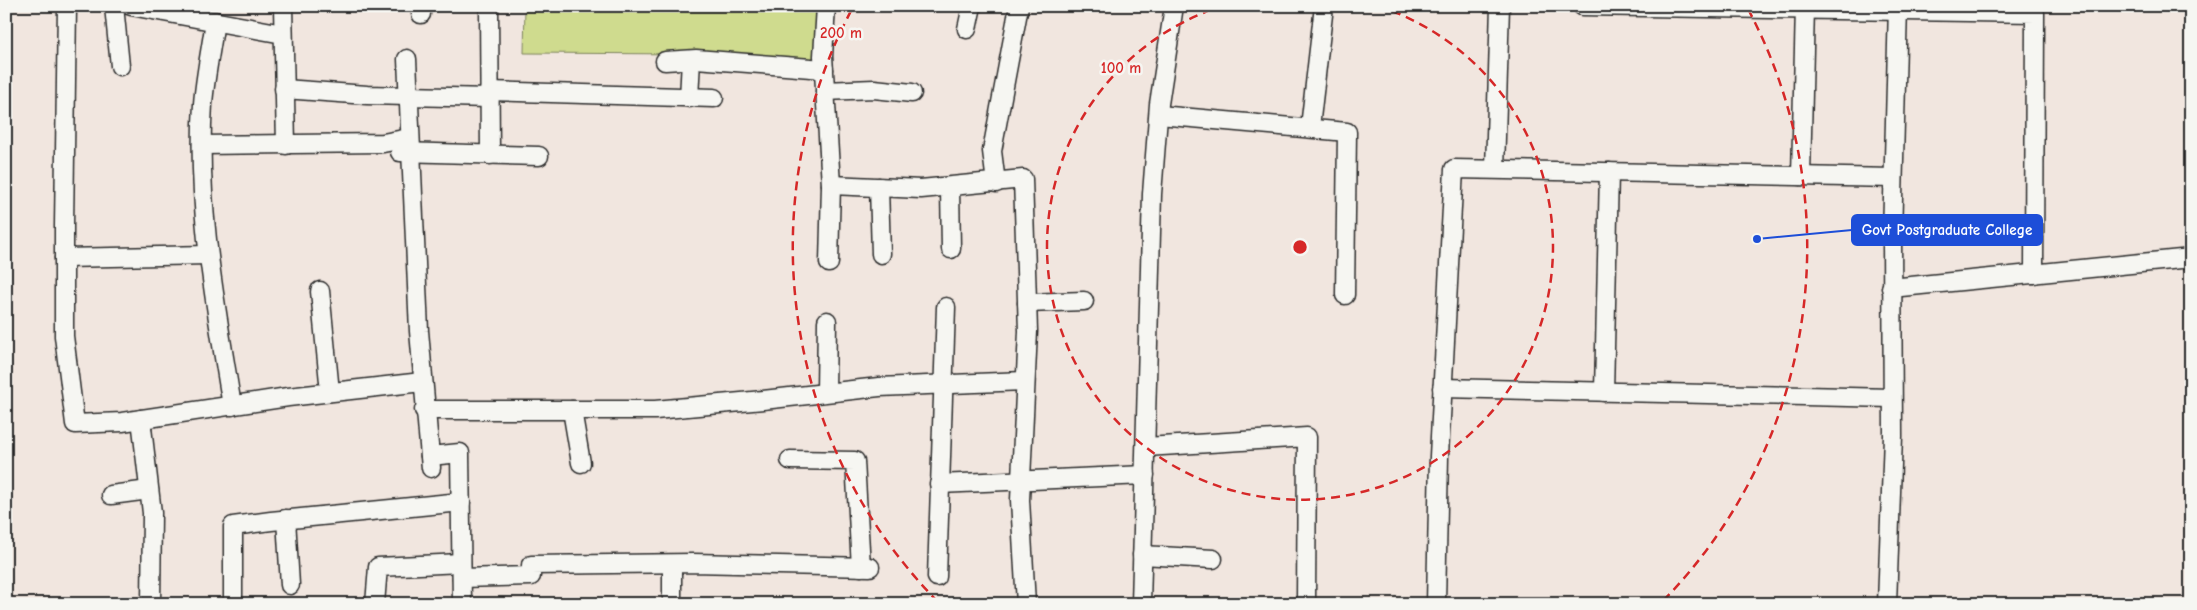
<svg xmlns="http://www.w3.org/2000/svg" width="2197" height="610" font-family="'Comic Neue',sans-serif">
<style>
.green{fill:#cfdb8e;stroke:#7d835c}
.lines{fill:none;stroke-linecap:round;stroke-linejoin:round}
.minor-casing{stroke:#2b2b2b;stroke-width:21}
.minor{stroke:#f6f6f2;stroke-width:18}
.ring{fill:none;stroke:#d62828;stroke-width:2.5;stroke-dasharray:9 6}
.centre{fill:#d62828;stroke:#f6f6f2;stroke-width:2.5}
.ring-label{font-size:15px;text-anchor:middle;font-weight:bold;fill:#d62828;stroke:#f6f6f2;stroke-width:5;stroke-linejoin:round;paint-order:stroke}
.leader{fill:none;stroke:#1d4ed8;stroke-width:2}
.callout-dot{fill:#1d4ed8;stroke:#f6f6f2;stroke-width:2}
.callout{fill:#1d4ed8;stroke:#1d4ed8;stroke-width:2}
.callout-label{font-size:15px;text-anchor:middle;font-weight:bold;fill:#fff}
</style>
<rect width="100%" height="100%" fill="#f1e6df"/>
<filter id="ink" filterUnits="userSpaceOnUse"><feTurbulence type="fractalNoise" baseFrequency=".02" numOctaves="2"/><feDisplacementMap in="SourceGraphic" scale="10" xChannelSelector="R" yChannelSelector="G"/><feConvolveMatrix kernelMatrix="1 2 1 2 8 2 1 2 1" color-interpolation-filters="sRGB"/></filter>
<g filter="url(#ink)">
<path class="green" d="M 525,6 L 821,6 L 818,62 L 690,54 L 524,53 Z"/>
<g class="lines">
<defs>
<g id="minor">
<path d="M 67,6 L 64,226 L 64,336 L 75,424 L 122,422 L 288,397 L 422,382"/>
<path d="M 114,6 L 120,66"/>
<path d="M 131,6 L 283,34"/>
<path d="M 283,6 L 286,145"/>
<path d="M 489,6 L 490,155"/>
<path d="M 826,6 L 823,56 L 831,185 L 829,263"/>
<path d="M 1582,6 L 2035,13 L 2034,274"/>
<path d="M 421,14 L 421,6"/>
<path d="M 215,21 C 211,49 205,77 203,104 C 196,205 216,307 232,406"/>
<path d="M 967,29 L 972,6"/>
<path d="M 407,59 L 419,331 L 431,468"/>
<path d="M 665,61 L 696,59 L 824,69"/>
<path d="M 284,89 L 367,95 L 489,98"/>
<path d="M 489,91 L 714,98"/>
<path d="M 825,91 L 874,89 L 912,93"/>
<path d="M 689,98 L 691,60"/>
<path d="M 1159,115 L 1347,132 L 1345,295"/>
<path d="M 1310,127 L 1324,6"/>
<path d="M 202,145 L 383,143 L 409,138"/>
<path d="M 400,152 L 539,156"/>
<path d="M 1495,169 L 1500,6"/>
<path d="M 1801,176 L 1805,6"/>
<path d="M 996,183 L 992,151 L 1019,6"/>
<path d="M 831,185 L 921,189 L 1023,179 L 1028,331 L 1020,500 L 1026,604"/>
<path d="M 879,187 L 881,254"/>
<path d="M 950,188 L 951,249"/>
<path d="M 64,258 L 208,255"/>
<path d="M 1891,288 L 2191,258"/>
<path d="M 320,291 L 330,392"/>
<path d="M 1027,303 L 1084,301"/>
<path d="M 1442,388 L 1892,398"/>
<path d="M 826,392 L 827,321"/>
<path d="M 1604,392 L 1609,172"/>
<path d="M 424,410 L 655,410 L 763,400 L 879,387 L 1025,381"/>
<path d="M 572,410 L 581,463"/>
<path d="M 141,419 L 152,513 L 151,604"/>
<path d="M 1146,447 L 1307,437 L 1306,604"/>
<path d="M 430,456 L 460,453 L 462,604"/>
<path d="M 790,460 L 855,461 L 861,567"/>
<path d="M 939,484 L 1145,475"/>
<path d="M 111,495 L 149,490"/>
<path d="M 286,519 L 290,585"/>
<path d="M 1142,555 L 1213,559"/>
<path d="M 672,564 L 672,604"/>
<path d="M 937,577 L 946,307"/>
<path d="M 462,578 L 531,576 L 531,565 L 693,563 L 870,567"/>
<path d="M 233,604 L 233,526 L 271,521 L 461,502"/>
<path d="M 375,604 L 378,567 L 461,563"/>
<path d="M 1141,604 L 1152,194 L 1159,104 L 1174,6"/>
<path d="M 1436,604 L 1439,456 L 1454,169 L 1893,178"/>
<path d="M 1887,604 L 1893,436 L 1892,236 L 1898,6"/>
</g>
</defs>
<use href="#minor" class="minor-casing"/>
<use href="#minor" class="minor"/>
</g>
</g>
<g class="ring">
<path d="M1378 6A253 253 0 1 1 1222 6"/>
<path d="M938 602A507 507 0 0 1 852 9M1748 9A507 507 0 0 1 1662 602"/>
</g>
<circle cx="1300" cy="247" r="8" class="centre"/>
<g class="ring-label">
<text x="841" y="38">200 m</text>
<text x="1121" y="73">100 m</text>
</g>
<path class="leader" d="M1757 239L1852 230"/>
<circle class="callout-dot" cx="1757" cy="239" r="5"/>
<rect class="callout" x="1852" y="215" width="190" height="30" rx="5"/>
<g class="callout-label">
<text x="1947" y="235">Govt Postgraduate College</text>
</g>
<rect width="2197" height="610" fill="none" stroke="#f6f6f2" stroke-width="25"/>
<rect x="12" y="12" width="2172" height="585" fill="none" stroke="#2b2b2b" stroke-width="2" filter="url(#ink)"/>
</svg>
